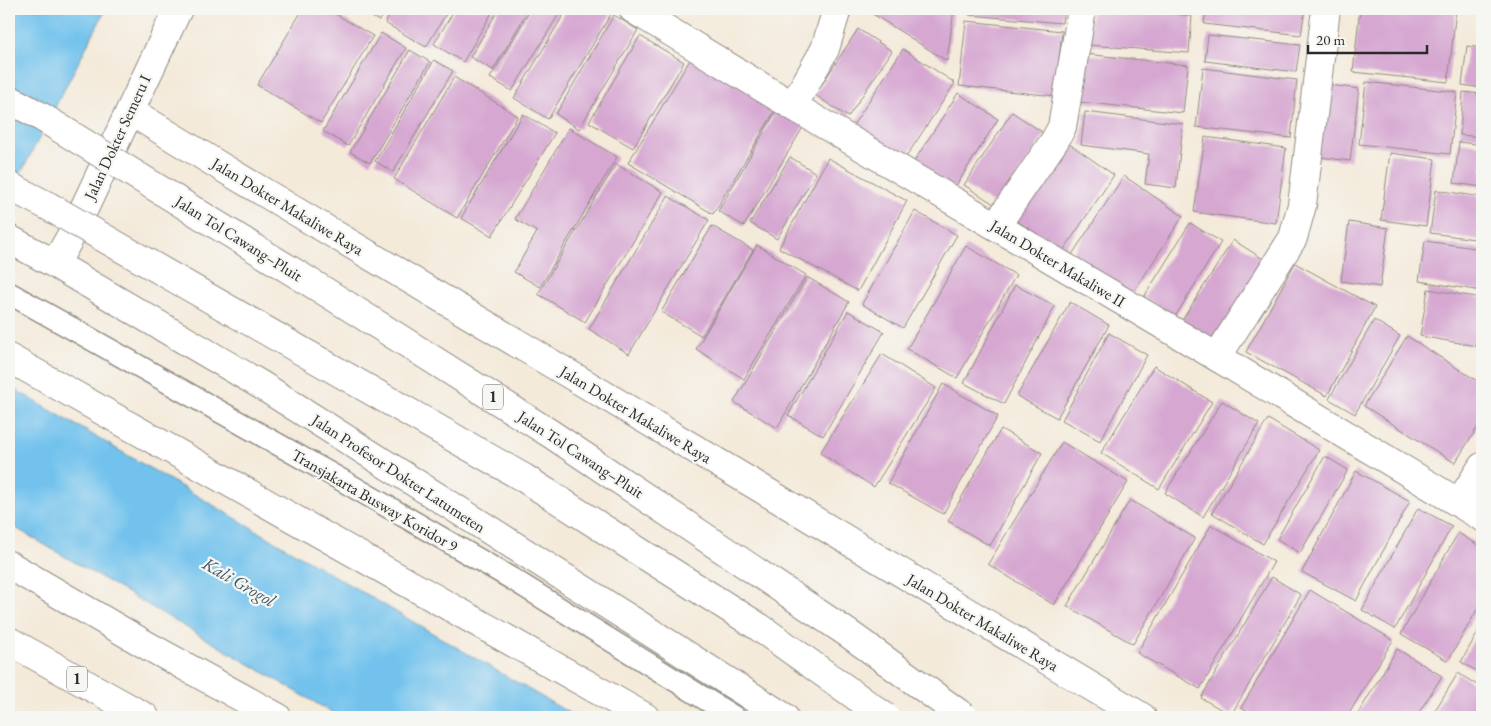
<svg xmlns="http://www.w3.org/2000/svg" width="1491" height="726" font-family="'EB Garamond',serif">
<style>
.water{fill:#72c2ed;stroke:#4e768c}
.building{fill:#d6a7d1}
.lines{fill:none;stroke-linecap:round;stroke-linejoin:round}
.service-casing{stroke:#908a82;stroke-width:24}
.minor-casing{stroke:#908a82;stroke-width:30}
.tertiary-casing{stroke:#908a82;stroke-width:30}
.trunk-casing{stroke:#908a82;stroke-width:30}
.motorway-casing{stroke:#908a82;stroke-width:30}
.service{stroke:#fff;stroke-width:21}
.minor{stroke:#fff;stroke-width:28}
.tertiary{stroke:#fff;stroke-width:28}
.trunk{stroke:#fff;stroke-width:28}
.motorway{stroke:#fff;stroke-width:28}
.motorway-bridge-casing{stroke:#908a82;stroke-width:30;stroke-linecap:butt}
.motorway-bridge{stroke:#fff;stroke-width:28}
.labels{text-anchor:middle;stroke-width:4.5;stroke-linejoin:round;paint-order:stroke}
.shield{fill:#f6f6f2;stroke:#686867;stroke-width:1}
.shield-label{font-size:15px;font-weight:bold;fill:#2b2b2b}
.street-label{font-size:16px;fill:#2b2b2b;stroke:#f6f6f2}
.water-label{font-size:18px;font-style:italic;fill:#405865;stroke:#f6f6f2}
</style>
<rect width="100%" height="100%" fill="#f6f6f2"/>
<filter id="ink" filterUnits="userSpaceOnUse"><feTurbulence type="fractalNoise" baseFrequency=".02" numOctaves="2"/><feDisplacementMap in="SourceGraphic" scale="10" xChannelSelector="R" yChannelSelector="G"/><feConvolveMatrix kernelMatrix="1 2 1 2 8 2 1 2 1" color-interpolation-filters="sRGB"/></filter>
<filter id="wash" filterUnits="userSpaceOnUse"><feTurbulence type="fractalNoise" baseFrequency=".0096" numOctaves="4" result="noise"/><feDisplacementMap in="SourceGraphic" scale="20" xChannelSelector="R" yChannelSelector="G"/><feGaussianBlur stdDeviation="1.12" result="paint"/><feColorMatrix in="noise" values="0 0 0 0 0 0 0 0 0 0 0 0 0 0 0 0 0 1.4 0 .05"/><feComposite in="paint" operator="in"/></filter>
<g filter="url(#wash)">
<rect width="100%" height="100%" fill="#f4eada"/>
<g class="water">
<path d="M 9,9 L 106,9 L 9,196 Z"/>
<path d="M 9,386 L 576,717 L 340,717 L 9,524 Z"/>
</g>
<g id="blocks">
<g class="building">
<path d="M 303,9 L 327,9 L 373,36 L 321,123 L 257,85 Z"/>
<path d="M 359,9 L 386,9 L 379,21 Z"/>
<path d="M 393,9 L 449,9 L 426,47 L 385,23 Z"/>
<path d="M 455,9 L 494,9 L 463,62 L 434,44 Z"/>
<path d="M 499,9 L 529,9 L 493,70 L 470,57 Z"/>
<path d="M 531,9 L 562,9 L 512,91 L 490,78 Z"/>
<path d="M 567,9 L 614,9 L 548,119 L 514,98 Z"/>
<path d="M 865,9 L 954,9 L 947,61 Z"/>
<path d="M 969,9 L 1064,9 L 1062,23 L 969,15 Z"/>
<path d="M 1092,9 L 1114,9 L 1192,16 L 1189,53 L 1089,45 Z"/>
<path d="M 1206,9 L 1305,9 L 1301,35 L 1204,24 Z"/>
<path d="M 1360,9 L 1456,9 L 1448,82 L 1353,72 Z"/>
<path d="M 614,15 L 638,30 L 579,129 L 556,114 Z"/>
<path d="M 966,21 L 1062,31 L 1055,96 L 959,86 Z"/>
<path d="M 858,29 L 892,51 L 848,117 L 815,95 Z"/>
<path d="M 381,33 L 406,48 L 348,146 L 323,131 Z"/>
<path d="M 1208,35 L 1300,45 L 1296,72 L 1205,61 Z"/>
<path d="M 640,36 L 684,62 L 633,148 L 589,122 Z"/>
<path d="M 1467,46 L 1482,48 L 1482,88 L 1462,85 Z"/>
<path d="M 903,49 L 955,83 L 902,163 L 850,130 Z"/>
<path d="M 410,50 L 430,62 L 370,163 L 350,152 Z"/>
<path d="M 694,53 L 779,104 L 713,214 L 628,163 Z"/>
<path d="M 1085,54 L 1188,65 L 1183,113 L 1080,102 Z"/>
<path d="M 434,60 L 453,71 L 393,172 L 375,161 Z"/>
<path d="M 1203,68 L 1297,80 L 1291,138 L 1196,127 Z"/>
<path d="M 454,77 L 518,116 L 457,218 L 394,179 Z"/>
<path d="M 1366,82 L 1457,92 L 1450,154 L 1359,144 Z"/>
<path d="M 1323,84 L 1359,89 L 1350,161 L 1313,156 Z"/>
<path d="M 1463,92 L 1482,94 L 1482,137 L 1460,135 Z"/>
<path d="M 958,93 L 998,119 L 954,189 L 913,163 Z"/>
<path d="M 778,108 L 805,124 L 744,226 L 718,211 Z"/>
<path d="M 1012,112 L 1045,134 L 997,206 L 964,185 Z"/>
<path d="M 1085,112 L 1183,124 L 1176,188 L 1145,184 L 1149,154 L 1081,145 Z"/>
<path d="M 523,114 L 555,133 L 492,236 L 461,218 Z"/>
<path d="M 569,128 L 617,157 L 540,287 L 514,272 L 537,232 L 515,219 Z"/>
<path d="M 1205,137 L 1286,148 L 1276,223 L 1194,212 Z"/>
<path d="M 1459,142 L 1482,145 L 1482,187 L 1454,183 Z"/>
<path d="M 1068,143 L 1114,175 L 1063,251 L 1016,220 Z"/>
<path d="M 1390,153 L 1435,159 L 1426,226 L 1381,220 Z"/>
<path d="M 790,157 L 816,173 L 777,239 L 750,223 Z"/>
<path d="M 828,158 L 907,201 L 858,291 L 779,248 Z"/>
<path d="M 616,164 L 663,192 L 585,322 L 538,294 Z"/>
<path d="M 1124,176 L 1183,216 L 1131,296 L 1071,256 Z"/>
<path d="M 1436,190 L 1482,197 L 1482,240 L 1430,233 Z"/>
<path d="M 668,196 L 709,220 L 629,354 L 589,329 Z"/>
<path d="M 915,211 L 957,235 L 903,328 L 862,304 Z"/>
<path d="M 1349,222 L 1388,228 L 1380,287 L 1341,281 Z"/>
<path d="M 1190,223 L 1221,242 L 1175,317 L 1144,297 Z"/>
<path d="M 712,226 L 753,250 L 702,336 L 661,312 Z"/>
<path d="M 1233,240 L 1268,262 L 1216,344 L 1181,322 Z"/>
<path d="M 1425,241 L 1482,249 L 1482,291 L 1419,281 Z"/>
<path d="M 757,245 L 806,275 L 744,379 L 696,349 Z"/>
<path d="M 966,246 L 1016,275 L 957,378 L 907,349 Z"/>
<path d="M 1295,263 L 1375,307 L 1327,396 L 1246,352 Z"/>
<path d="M 807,277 L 849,302 L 777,428 L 734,402 Z"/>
<path d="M 1015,285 L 1055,306 L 1004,404 L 964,383 Z"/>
<path d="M 1428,289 L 1482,298 L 1482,347 L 1420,336 Z"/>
<path d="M 1070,302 L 1109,325 L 1057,418 L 1017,396 Z"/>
<path d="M 848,311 L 884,332 L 823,436 L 788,415 Z"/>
<path d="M 1374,320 L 1400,336 L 1355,414 L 1329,399 Z"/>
<path d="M 1109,333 L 1147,355 L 1100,441 L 1062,420 Z"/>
<path d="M 1407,336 L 1482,384 L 1482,420 L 1455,463 L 1364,406 Z"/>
<path d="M 882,354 L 936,388 L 874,487 L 820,453 Z"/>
<path d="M 1154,366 L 1212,402 L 1159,489 L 1101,453 Z"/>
<path d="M 943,384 L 998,416 L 943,514 L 888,483 Z"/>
<path d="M 1222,401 L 1259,424 L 1203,517 L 1165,493 Z"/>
<path d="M 1268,419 L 1319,450 L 1263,544 L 1212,513 Z"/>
<path d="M 1001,429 L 1042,453 L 990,546 L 948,521 Z"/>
<path d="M 1062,442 L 1128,482 L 1054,605 L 988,564 Z"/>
<path d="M 1325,456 L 1348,470 L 1300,553 L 1277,539 Z"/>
<path d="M 1356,471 L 1410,501 L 1356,601 L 1302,572 Z"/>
<path d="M 1130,500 L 1195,538 L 1133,644 L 1067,606 Z"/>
<path d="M 1418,508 L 1452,526 L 1395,629 L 1362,610 Z"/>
<path d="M 1211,525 L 1274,562 L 1200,689 L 1137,653 Z"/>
<path d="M 1458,533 L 1482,547 L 1482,601 L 1448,661 L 1401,634 Z"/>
<path d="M 1272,577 L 1301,595 L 1231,715 L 1201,698 Z"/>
<path d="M 1310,590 L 1393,640 L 1347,717 L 1257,717 L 1241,708 Z"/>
<path d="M 1482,625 L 1482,674 L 1461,662 Z"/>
<path d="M 1397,649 L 1442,676 L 1416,717 L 1356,717 Z"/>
<path d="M 1458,673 L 1482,688 L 1482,717 L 1431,717 Z"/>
</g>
</g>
</g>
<g filter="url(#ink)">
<use href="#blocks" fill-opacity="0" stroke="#908a82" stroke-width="1"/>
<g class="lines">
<defs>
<path id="service" d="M 9,293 L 345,482 L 514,580 L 734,717"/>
<g id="minor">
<path d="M 633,9 L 793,106 L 1217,357 L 1482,517"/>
<path d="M 793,106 L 825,49 L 837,9"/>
<path d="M 996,226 L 1055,140 L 1062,127 L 1082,9"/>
<path d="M 1217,357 L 1293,238 L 1302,205 L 1326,9"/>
<path d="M 1459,503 L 1482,467"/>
</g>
<g id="tertiary">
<path d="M 130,111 L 223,168 L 762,489 L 1142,717"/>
<path d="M 55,264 L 73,232 L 178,9"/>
</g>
<g id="trunk">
<path d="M 9,239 L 55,264 L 261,385 L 784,717"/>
<path d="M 9,641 L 145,717"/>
</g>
<g id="motorway">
<path d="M 9,186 L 48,206"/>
<path d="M 9,358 L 645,717"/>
<path d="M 9,565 L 148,646 L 277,717"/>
</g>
</defs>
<use href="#service" class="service-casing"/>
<use href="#minor" class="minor-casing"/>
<use href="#tertiary" class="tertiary-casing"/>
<use href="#trunk" class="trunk-casing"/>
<use href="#motorway" class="motorway-casing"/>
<use href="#service" class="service"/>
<use href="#minor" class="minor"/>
<use href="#tertiary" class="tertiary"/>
<use href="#trunk" class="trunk"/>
<use href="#motorway" class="motorway"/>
<defs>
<g id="motorway-bridge">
<path d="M 9,99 L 40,116 L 329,294 L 551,434 L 849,634 L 964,717"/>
<path d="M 48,206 L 524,478 L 646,556 L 759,627 L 885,717"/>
</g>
</defs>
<use href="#motorway-bridge" class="motorway-bridge-casing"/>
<use href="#motorway-bridge" class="motorway-bridge"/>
</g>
</g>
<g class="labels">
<g class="shield">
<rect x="483" y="384.5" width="20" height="25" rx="4"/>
<rect x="67" y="666.5" width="20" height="25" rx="4"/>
</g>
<g class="shield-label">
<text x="493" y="402">1</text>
<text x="77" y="684">1</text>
</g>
<g class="street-label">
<text transform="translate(117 137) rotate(-65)" y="6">Jalan Dokter Semeru I</text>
<text transform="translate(288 206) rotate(31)" y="6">Jalan Dokter Makaliwe Raya</text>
<text transform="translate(239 238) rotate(32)" y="6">Jalan Tol Cawang–Pluit</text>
<text transform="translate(1058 263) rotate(31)" y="6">Jalan Dokter Makaliwe II</text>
<text transform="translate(636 414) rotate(31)" y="6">Jalan Dokter Makaliwe Raya</text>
<text transform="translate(581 454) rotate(33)" y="6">Jalan Tol Cawang–Pluit</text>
<text transform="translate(399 473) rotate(33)" y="6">Jalan Profesor Dokter Latumeten</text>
<text transform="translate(375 500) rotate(30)" y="6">Transjakarta Busway Koridor 9</text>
<text transform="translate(983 622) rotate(31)" y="6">Jalan Dokter Makaliwe Raya</text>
</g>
<g class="water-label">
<text transform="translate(239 582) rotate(30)" y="6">Kali Grogol</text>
</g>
</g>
<rect width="1491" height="726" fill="none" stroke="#f6f6f2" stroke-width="30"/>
<path d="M1308 45v8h119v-8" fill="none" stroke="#2b2b2b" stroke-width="2.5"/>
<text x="1316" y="45" font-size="15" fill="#2b2b2b" stroke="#f6f6f2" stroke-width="4" paint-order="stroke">20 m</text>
</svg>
